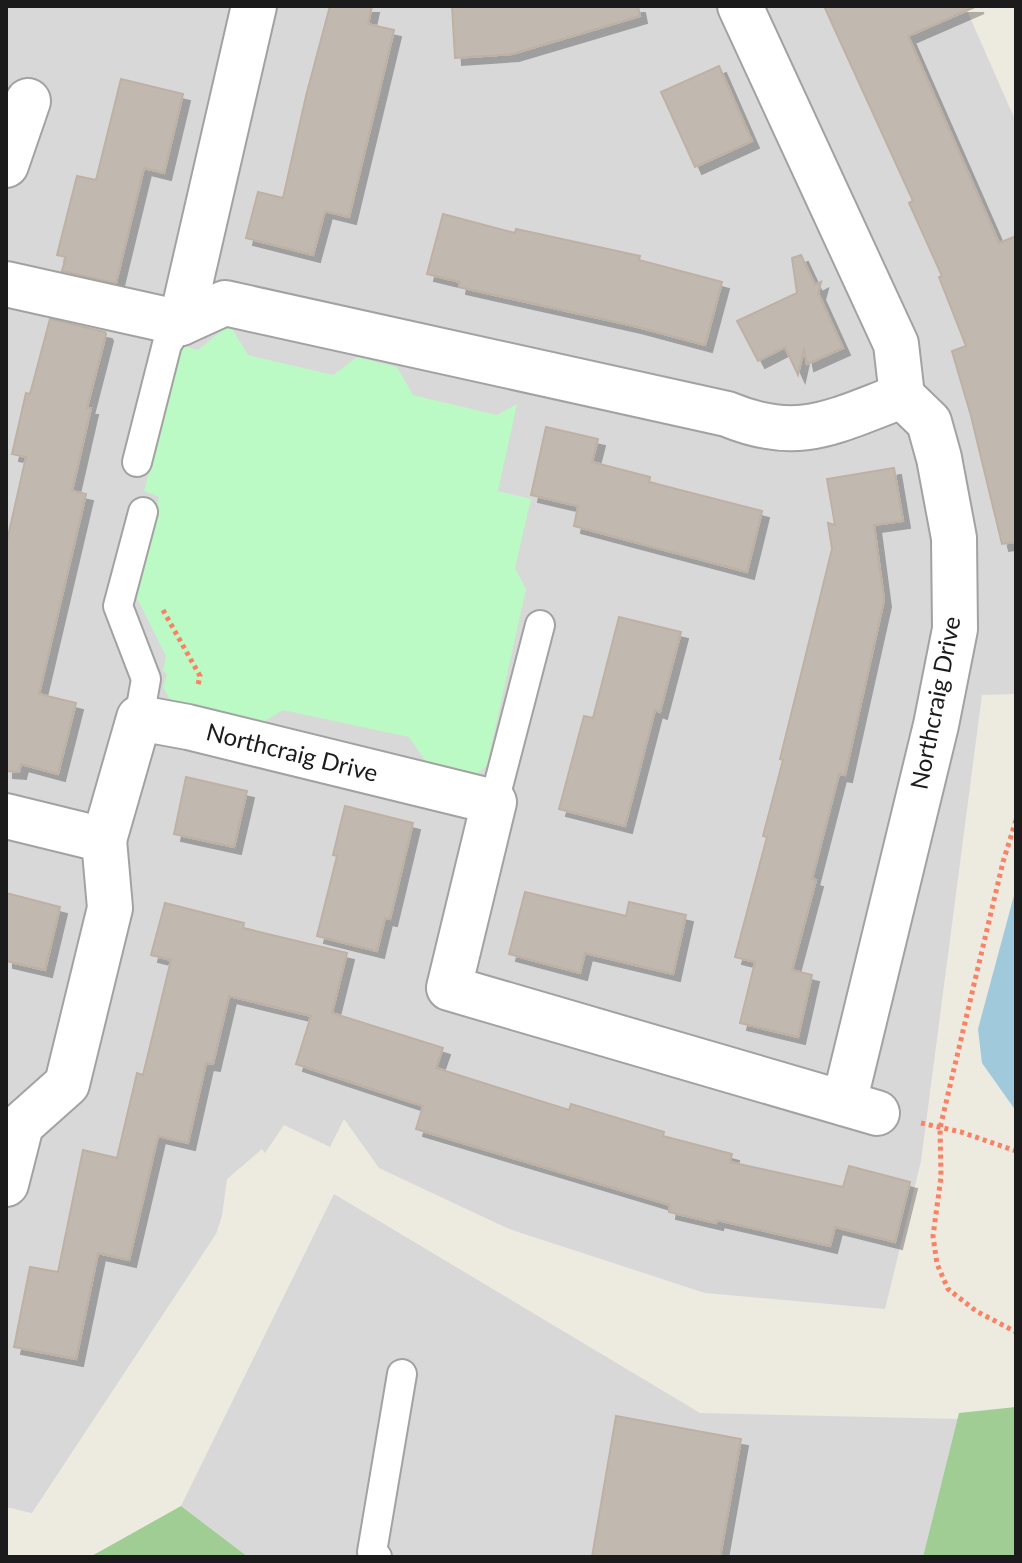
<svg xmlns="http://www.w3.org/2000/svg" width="1022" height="1563" font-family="Lato,sans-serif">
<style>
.residential{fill:#d9d8d8}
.forest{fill:#a0cd94}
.park{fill:#bbf9c5}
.water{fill:#a0c9dc}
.building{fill:#c1b9b0;stroke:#beb1a3;stroke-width:2;filter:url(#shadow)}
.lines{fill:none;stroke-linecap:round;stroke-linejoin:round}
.service-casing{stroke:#a2a2a2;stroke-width:32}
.minor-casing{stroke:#a2a2a2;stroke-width:48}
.path{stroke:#fb8064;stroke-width:5;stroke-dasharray:4 4;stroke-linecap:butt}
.service{stroke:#fff;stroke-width:28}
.minor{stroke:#fff;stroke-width:44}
.labels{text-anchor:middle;stroke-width:6;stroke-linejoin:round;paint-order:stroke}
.street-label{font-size:24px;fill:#1b1b1b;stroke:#fff}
</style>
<defs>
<filter id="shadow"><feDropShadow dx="7" dy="7" stdDeviation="0" flood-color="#0004"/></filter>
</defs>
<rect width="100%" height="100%" fill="#edeae0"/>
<g class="residential">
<path d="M 6,6 L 965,6 L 1016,122 L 1016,694 L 982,695 L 921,1161 L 885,1309 L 705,1293 L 509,1229 L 379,1168 L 344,1119 L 330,1147 L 284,1125 L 265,1153 L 262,1149 L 227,1179 L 222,1216 L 216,1234 L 32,1513 L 6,1507 Z"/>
<path d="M 334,1194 L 700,1413 L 960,1419 L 925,1557 L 248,1557 L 181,1506 Z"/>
</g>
<g class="forest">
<path d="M 1016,1407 L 1016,1557 L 923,1557 L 959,1413 Z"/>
<path d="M 181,1506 L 248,1557 L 90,1557 Z"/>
</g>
<path class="park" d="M 226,327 L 231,327 L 248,355 L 333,375 L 357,357 L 397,367 L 413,395 L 497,415 L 517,404 L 498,491 L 531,499 L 515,568 L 526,589 L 487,765 L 473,778 L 430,768 L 409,737 L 283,710 L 255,727 L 174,707 L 163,687 L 167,674 L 163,671 L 166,656 L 136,596 L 159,497 L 144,491 L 181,345 L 198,350 Z"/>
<path class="water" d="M 1016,888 L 1016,1111 L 982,1063 L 978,1029 Z"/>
<g class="building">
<path d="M 330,6 L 372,6 L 368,24 L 394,30 L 349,217 L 325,211 L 313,255 L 246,238 L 258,192 L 283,198 L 306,96 Z"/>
<path d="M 452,6 L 638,6 L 640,16 L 512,54 L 455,58 Z"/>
<path d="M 824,6 L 977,6 L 908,36 L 999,243 L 1016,236 L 1016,542 L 1002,544 L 971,416 L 952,351 L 966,346 L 939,277 L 942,276 L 909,203 L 913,201 Z"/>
<path d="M 719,66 L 752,141 L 695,167 L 661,92 Z"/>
<path d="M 121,79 L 183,94 L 164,173 L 144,168 L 116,283 L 62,271 L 66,257 L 57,255 L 77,176 L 96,180 Z"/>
<path d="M 443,214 L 515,233 L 516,229 L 640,256 L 639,260 L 722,282 L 705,345 L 634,326 L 459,287 L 460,282 L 427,274 Z"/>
<path d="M 801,255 L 815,285 L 821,282 L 818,293 L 843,348 L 807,364 L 804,348 L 798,375 L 785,347 L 758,361 L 737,321 L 797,293 L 792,258 Z"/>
<path d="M 50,319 L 105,332 L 106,334 L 87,408 L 91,408 L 72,491 L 86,494 L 39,694 L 76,703 L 58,774 L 21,764 L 19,772 L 6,771 L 6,545 L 26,457 L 12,454 L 26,393 L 30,394 Z"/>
<path d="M 546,427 L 598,439 L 592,462 L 650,477 L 649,482 L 762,511 L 747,572 L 574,526 L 578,506 L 531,495 Z"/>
<path d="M 894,468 L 903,521 L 874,525 L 884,600 L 845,775 L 839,774 L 812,879 L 816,880 L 792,970 L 812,975 L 798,1037 L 740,1023 L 755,962 L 735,957 L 767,837 L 763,836 L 783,760 L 780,759 L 832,549 L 828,523 L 835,525 L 827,479 Z"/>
<path d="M 619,617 L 681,632 L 660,712 L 655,710 L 625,826 L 559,809 L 584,716 L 593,718 Z"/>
<path d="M 186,777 L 247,791 L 234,847 L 174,834 Z"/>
<path d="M 345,806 L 413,823 L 390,919 L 385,918 L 377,951 L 317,936 L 337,856 L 333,855 Z"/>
<path d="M 525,892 L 626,916 L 629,902 L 686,915 L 673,974 L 585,953 L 580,973 L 509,954 Z"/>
<path d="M 6,893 L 60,907 L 45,970 L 6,961 Z"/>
<path d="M 165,903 L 244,923 L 243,928 L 347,953 L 332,1013 L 443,1048 L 436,1068 L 569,1110 L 571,1104 L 664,1132 L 663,1136 L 732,1154 L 730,1162 L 843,1187 L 849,1166 L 910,1182 L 895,1242 L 835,1227 L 830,1246 L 717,1220 L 716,1223 L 669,1212 L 670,1205 L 416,1129 L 423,1106 L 296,1064 L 311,1016 L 229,996 L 213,1064 L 206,1063 L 188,1143 L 158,1136 L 129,1260 L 98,1253 L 76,1359 L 14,1347 L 30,1267 L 58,1272 L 83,1150 L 117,1158 L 137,1073 L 143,1075 L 171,960 L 151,955 Z"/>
<path d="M 616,1416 L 741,1439 L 720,1557 L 592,1557 Z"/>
</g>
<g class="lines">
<defs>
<g id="service">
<path d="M 137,462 L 167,344 L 181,323"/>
<path d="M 139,718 L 146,679 L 118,606 L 143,512"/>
<path d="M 494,802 L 540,625"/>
<path d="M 377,1557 L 372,1552 L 402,1374"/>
</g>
<g id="minor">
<path d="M 254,6 L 181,323 L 225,303 L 727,414 C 799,444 834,421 902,396"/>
<path d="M 740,6 L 896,344 L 902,396 L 929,422 L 939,458 L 954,538 L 955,629 L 936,725 L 844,1103"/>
<path d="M 6,165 L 28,101"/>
<path d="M 6,284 L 181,323"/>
<path d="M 6,816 L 104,840 L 110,908 L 67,1084 L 21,1125 L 6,1184"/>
<path d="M 104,840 L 139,718 L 188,727 L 494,802 L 449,988 L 877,1113"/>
</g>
</defs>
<use href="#service" class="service-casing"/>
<use href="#minor" class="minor-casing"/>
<g class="path">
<path d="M 163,610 L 200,676 L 198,685"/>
<path d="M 1016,820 L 1003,862 L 940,1128 L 941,1177 L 933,1236 L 937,1264 L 948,1289 L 976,1311 L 1016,1332"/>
<path d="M 921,1123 L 961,1132 L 1016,1151"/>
</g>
<use href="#service" class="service"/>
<use href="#minor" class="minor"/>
</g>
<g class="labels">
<g class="street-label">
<text transform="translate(936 703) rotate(-79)" y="8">Northcraig Drive</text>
<text transform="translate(292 753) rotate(14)" y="8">Northcraig Drive</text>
</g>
</g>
<rect width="1022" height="1563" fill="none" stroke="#1b1b1b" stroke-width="16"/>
</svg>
